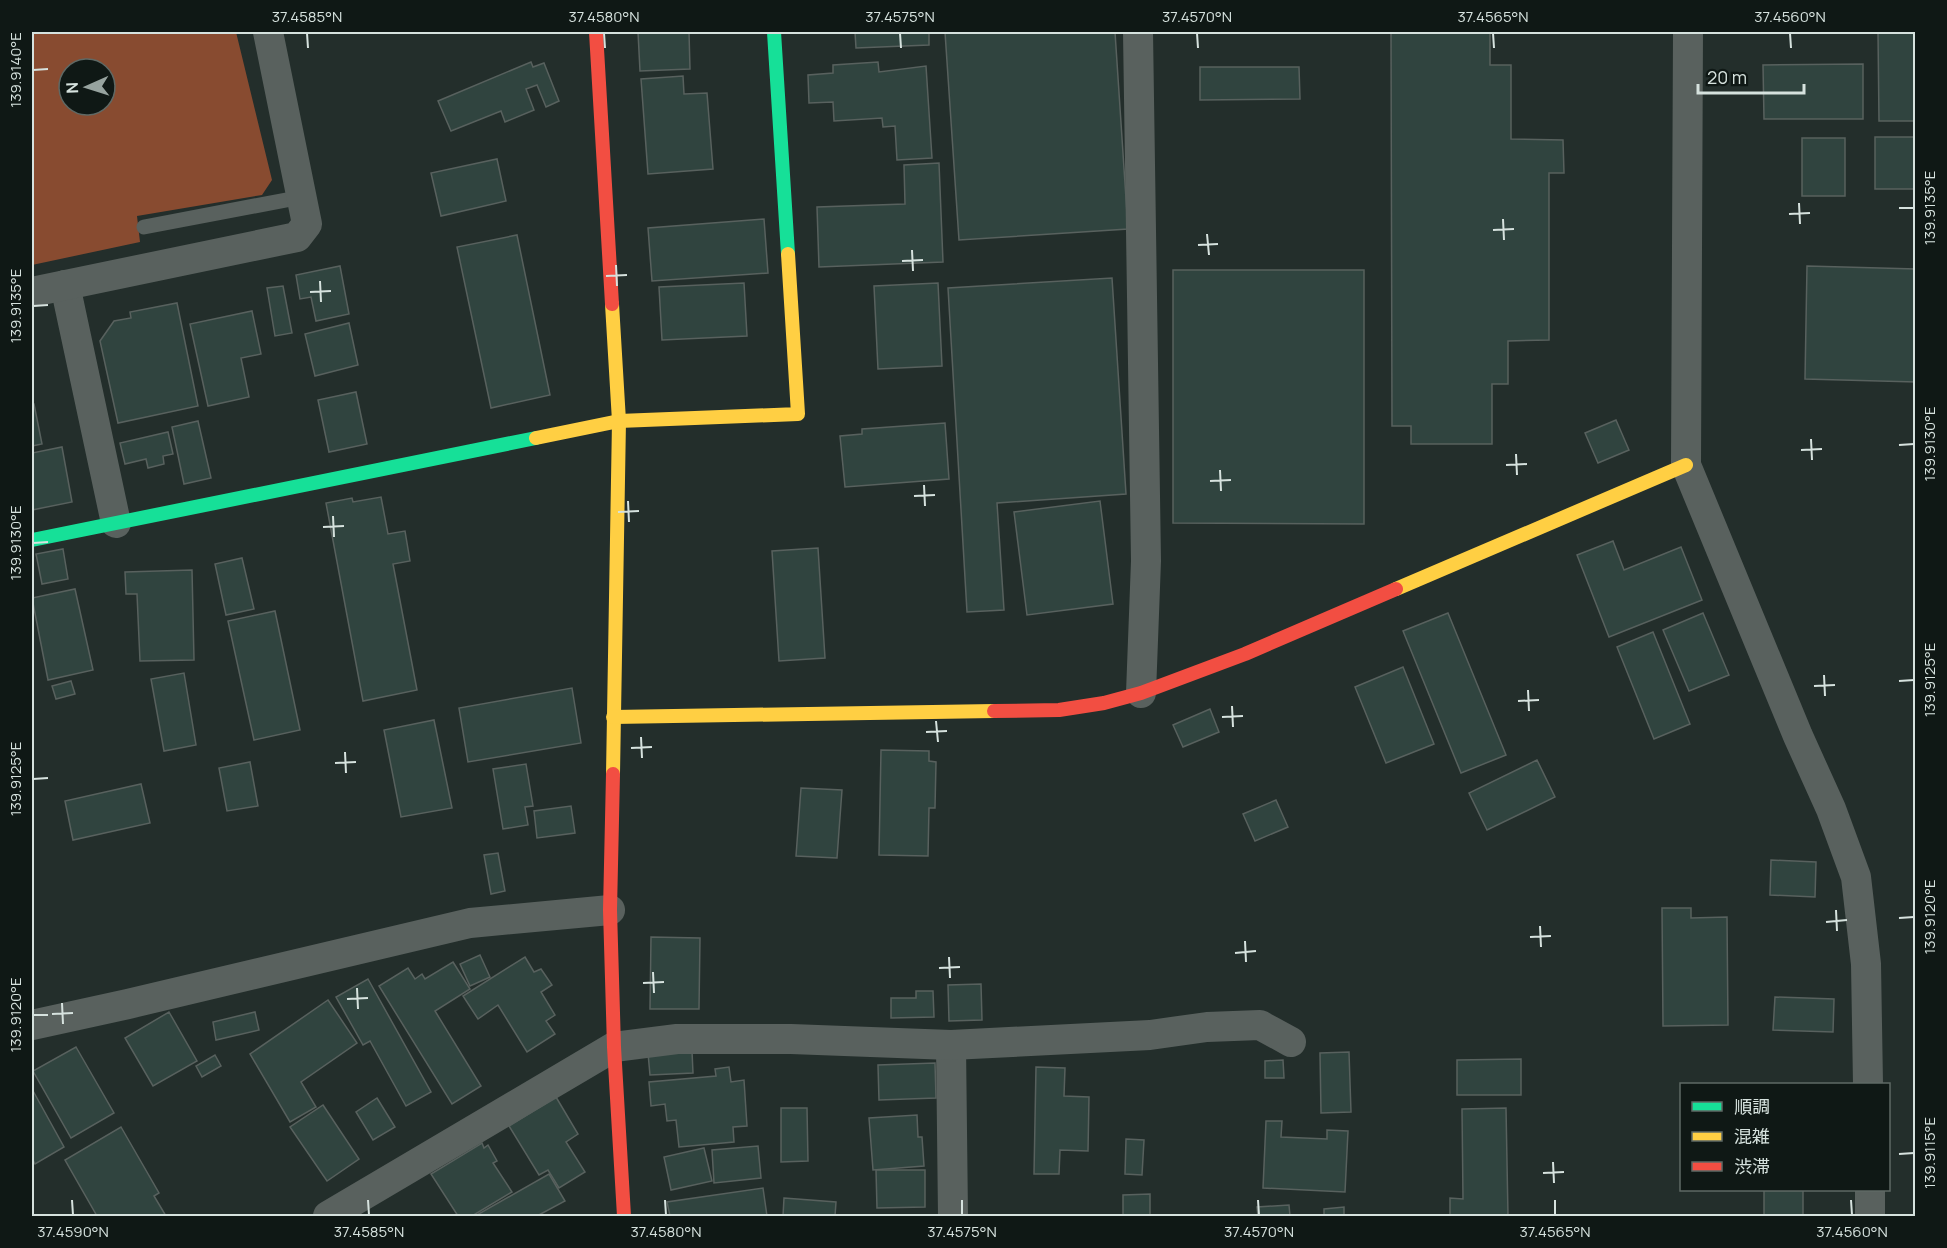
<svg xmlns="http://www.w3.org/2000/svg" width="1947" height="1248" font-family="Manrope,'Noto Sans JP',sans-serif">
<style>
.water{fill:#884b30;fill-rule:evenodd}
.building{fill:#30443f;stroke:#58615e;stroke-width:1.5}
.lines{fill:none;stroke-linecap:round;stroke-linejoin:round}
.lane{stroke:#59615e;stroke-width:15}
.street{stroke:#59615e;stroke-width:30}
.fast{stroke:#16e098;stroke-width:14}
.slow{stroke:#ffcf43;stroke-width:14}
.jam{stroke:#f24e42;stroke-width:14}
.ticks{fill:none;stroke:#d6e2de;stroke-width:2}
.neatline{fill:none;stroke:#d6e2de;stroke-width:2}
.ticks-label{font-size:15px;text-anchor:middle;fill:#d6e2de}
</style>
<rect width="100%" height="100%" fill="#232e2b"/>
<path class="water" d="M 32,32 L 236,32 L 272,180 L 262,195 L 137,216 L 140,242 L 32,265 ZM 69,69 L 105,69 L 105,105 L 69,105 Z"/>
<g class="building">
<path d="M 638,32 L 689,32 L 690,69 L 640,71 Z"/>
<path d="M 855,32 L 929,32 L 929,45 L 856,48 Z"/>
<path d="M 945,32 L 1115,32 L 1128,229 L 959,240 Z"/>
<path d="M 1391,32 L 1490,32 L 1490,65 L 1511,65 L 1511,139 L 1563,140 L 1564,173 L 1549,173 L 1549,340 L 1508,341 L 1508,384 L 1492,384 L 1492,444 L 1411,444 L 1411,426 L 1392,426 Z"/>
<path d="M 1878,32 L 1916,32 L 1916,121 L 1879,121 Z"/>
<path d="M 531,62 L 533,67 L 544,63 L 559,101 L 546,107 L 537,85 L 526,89 L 534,110 L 505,122 L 501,111 L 451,131 L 438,101 Z"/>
<path d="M 878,62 L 879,72 L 926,66 L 932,158 L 897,160 L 895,126 L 883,127 L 882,118 L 834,121 L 833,102 L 809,103 L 808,75 L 833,73 L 833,65 Z"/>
<path d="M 1863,64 L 1863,119 L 1764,119 L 1763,65 Z"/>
<path d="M 1200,67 L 1299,67 L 1300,99 L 1200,100 Z"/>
<path d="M 683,76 L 684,94 L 707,93 L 713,169 L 648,174 L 641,79 Z"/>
<rect x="1875" y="137" width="41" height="52"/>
<rect x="1802" y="138" width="43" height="58"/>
<path d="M 497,159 L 506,201 L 441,216 L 431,173 Z"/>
<path d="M 939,163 L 943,262 L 819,267 L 817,207 L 905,204 L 904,165 Z"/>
<path d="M 764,219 L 768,273 L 652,281 L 648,228 Z"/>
<path d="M 517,235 L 550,395 L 491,408 L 457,247 Z"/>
<path d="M 340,266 L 349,314 L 316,321 L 311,297 L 300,299 L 296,275 Z"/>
<path d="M 1807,266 L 1916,269 L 1916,382 L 1805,379 Z"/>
<path d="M 1173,270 L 1364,270 L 1364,524 L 1173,523 Z"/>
<path d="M 1112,278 L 1126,494 L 997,503 L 1004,610 L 967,612 L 948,288 Z"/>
<path d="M 744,283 L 747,336 L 662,340 L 659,287 Z"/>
<path d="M 938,283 L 942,366 L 878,369 L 874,286 Z"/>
<path d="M 283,286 L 292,333 L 275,336 L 267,288 Z"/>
<path d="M 177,303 L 198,406 L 118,423 L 100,341 L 114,321 L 131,318 L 130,312 Z"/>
<path d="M 252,311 L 261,354 L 241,358 L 249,397 L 208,406 L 190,324 Z"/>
<path d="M 349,323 L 358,365 L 315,376 L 305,334 Z"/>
<path d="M 356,392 L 367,444 L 329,452 L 318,400 Z"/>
<path d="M 32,404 L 34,404 L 42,444 L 32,446 Z"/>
<path d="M 1616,420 L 1629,450 L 1598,463 L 1585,433 Z"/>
<path d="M 198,421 L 211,478 L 184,484 L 172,427 Z"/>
<path d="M 945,423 L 949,479 L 845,487 L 840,436 L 862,434 L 862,429 Z"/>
<path d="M 168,432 L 173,454 L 163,456 L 164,464 L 148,468 L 146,459 L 125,464 L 120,443 Z"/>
<path d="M 62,447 L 72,502 L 32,510 L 32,453 Z"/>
<path d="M 381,497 L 388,534 L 405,531 L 410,561 L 393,564 L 417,690 L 363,701 L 326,503 L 352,498 L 353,502 Z"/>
<path d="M 1100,501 L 1113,604 L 1027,615 L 1014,512 Z"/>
<path d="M 1613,541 L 1624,570 L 1681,547 L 1702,600 L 1609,637 L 1577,555 Z"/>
<path d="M 818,548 L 825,658 L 779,661 L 772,551 Z"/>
<path d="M 63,549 L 68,579 L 42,584 L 36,554 Z"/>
<path d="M 242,558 L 254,609 L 226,615 L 215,564 Z"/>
<path d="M 192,570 L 194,660 L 140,661 L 137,594 L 126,594 L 125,572 Z"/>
<path d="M 75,589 L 93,670 L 48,680 L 32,598 Z"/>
<path d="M 275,611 L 300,730 L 254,740 L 228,621 Z"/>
<path d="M 1448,613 L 1506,755 L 1461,773 L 1403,631 Z"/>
<path d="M 1703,613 L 1729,675 L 1689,691 L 1663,630 Z"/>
<path d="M 1653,632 L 1690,724 L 1654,739 L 1617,647 Z"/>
<path d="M 1403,667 L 1434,744 L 1386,763 L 1355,687 Z"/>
<path d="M 184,673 L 196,745 L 164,751 L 151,679 Z"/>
<path d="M 71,681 L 75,694 L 56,699 L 52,686 Z"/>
<path d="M 572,688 L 581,743 L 468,762 L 459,708 Z"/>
<path d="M 1210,709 L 1219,732 L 1183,747 L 1173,725 Z"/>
<path d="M 434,720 L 452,808 L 401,817 L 384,730 Z"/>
<path d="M 881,750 L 929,751 L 929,761 L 936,762 L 935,808 L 929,808 L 928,856 L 879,855 Z"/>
<path d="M 1537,760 L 1555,797 L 1487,830 L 1469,793 Z"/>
<path d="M 250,762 L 258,806 L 227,811 L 219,768 Z"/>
<path d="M 526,764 L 533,806 L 525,807 L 528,825 L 503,829 L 493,769 Z"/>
<path d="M 141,784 L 150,823 L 73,840 L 65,801 Z"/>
<path d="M 801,788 L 842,790 L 837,858 L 796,856 Z"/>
<path d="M 1276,800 L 1288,827 L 1255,841 L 1243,814 Z"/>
<path d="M 571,806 L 575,833 L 537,838 L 534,811 Z"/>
<path d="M 498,853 L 505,891 L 491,894 L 484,855 Z"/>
<path d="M 1771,860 L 1816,862 L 1815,897 L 1770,895 Z"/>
<path d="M 1662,908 L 1691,908 L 1691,918 L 1727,917 L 1728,1025 L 1663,1026 Z"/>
<path d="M 651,937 L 700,938 L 699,1009 L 650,1009 Z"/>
<path d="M 480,955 L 490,977 L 470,986 L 460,964 Z"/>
<path d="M 525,957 L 534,972 L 541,969 L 552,985 L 541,992 L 555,1015 L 546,1021 L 555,1034 L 527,1052 L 498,1005 L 478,1019 L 463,996 Z"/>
<path d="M 453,962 L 470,989 L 435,1011 L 481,1086 L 452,1104 L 379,986 L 408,968 L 415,979 L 422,974 L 425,979 Z"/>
<path d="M 368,979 L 431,1092 L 406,1106 L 370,1041 L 363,1045 L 336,997 Z"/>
<path d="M 981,984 L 982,1020 L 949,1021 L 948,985 Z"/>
<path d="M 916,991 L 933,991 L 934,1017 L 891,1018 L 891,998 L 916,998 Z"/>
<path d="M 1775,997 L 1834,999 L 1833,1032 L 1773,1030 Z"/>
<path d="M 328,1000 L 357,1043 L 301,1082 L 316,1107 L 290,1122 L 250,1054 Z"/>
<path d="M 169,1012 L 197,1061 L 153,1086 L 125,1038 Z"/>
<path d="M 255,1012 L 259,1030 L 216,1040 L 213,1022 Z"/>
<path d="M 76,1047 L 114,1113 L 71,1138 L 33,1071 Z"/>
<path d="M 692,1051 L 693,1073 L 650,1075 L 648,1053 Z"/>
<path d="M 1349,1052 L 1351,1112 L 1321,1113 L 1320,1053 Z"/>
<path d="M 215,1055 L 221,1066 L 202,1077 L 196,1066 Z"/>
<path d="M 1521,1059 L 1521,1095 L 1457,1095 L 1457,1060 Z"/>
<path d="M 1283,1060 L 1284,1078 L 1265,1078 L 1265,1061 Z"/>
<path d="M 935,1063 L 936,1098 L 879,1100 L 878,1065 Z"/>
<path d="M 729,1067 L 731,1082 L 744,1080 L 747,1126 L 733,1127 L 734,1142 L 679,1147 L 676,1120 L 667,1121 L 665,1104 L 651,1106 L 649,1082 L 716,1076 L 715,1069 Z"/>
<path d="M 1036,1067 L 1065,1068 L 1064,1096 L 1089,1097 L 1088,1151 L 1060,1150 L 1059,1174 L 1034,1174 Z"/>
<path d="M 32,1089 L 64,1147 L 35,1164 L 32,1158 Z"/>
<path d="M 556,1097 L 578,1134 L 566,1142 L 585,1172 L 559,1188 L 548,1170 L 539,1175 L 509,1126 Z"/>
<path d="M 377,1098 L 395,1127 L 373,1140 L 356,1112 Z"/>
<path d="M 323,1105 L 359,1159 L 327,1181 L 290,1127 Z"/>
<path d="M 781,1108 L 807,1108 L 808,1161 L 781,1162 Z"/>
<path d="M 1506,1108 L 1508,1216 L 1450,1216 L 1450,1198 L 1463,1199 L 1462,1109 Z"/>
<path d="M 917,1115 L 918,1137 L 922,1137 L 924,1166 L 873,1170 L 869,1118 Z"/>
<path d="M 1266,1121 L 1282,1121 L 1281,1137 L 1327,1139 L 1327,1130 L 1348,1131 L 1345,1192 L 1263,1188 Z"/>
<path d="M 121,1127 L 159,1193 L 154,1196 L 166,1216 L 97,1216 L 65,1160 Z"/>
<path d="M 1126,1139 L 1144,1140 L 1142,1175 L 1125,1174 Z"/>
<path d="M 482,1143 L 484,1148 L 488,1145 L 497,1161 L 493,1163 L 512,1192 L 472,1216 L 458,1216 L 431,1174 Z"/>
<path d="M 758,1146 L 761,1178 L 714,1183 L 712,1150 Z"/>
<path d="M 704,1148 L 712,1181 L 671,1190 L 664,1157 Z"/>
<path d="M 876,1170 L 925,1170 L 925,1207 L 877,1208 Z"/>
<path d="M 549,1174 L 565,1201 L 537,1216 L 475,1216 Z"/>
<path d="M 763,1188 L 767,1216 L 670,1216 L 667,1202 Z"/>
<rect x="1764" y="1190" width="39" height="26"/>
<path d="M 1150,1194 L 1150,1216 L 1123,1216 L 1123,1195 Z"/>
<path d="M 784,1198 L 836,1202 L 835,1216 L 783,1216 Z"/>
<path d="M 1289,1205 L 1290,1216 L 1258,1216 L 1257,1207 Z"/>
<path d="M 1344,1207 L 1344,1216 L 1324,1216 L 1324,1209 Z"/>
</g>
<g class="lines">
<path class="lane" d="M 144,227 L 302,197"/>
<g class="street">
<path d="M 1138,32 L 1146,561 L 1141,693"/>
<path d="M 1688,32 L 1686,465 L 1798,736 L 1831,809 L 1856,877 L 1866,964 L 1868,1084"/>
<path d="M 65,285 L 116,523"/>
<path d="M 32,292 L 297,237 L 307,224 L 268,32"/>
<path d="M 32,1025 L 128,1004 L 470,923 L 610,910"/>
<path d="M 951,1045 L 953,1216"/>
<path d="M 1870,1190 L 1870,1216"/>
<path d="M 328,1216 L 614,1047 L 677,1039 L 791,1039 L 951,1045 L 1150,1035 L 1207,1027 L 1260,1025 L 1291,1042"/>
</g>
<g class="fast">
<path d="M 774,32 L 788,254"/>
<path d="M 32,540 L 536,438"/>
</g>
<g class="slow">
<path d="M 612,304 L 619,421 L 613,774"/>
<path d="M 536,438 L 619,421 L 798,414 L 788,254"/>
<path d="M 1396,589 L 1686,465"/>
<path d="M 613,717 L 994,711"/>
</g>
<g class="jam">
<path d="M 596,32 L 612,304"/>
<path d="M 994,711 L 1059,710 L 1104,703 L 1141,693 L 1245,654 L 1396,589"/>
<path d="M 613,774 L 610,910 L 614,1047 L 624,1216"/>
</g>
</g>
<path class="ticks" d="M 307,33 L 308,48M 604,33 L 605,48M 900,33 L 901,48M 1197,33 L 1198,48M 1493,33 L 1494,48M 1790,33 L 1791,48M 33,70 L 48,69M 1799,203 L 1800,224M 1899,208 L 1914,208M 1789,214 L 1810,213M 1503,219 L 1504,240M 1493,230 L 1514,229M 1207,234 L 1209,255M 1198,245 L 1218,244M 912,250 L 913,271M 902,261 L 923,260M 616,265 L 617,286M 606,276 L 627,275M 320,281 L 321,302M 310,292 L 331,291M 33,306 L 48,305M 1811,439 L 1812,460M 1899,445 L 1914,444M 1801,450 L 1822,449M 1516,454 L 1517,475M 1506,465 L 1527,464M 1220,470 L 1221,491M 1210,481 L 1231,480M 924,485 L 925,506M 914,496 L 935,495M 628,501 L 629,522M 618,512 L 639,511M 333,516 L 334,537M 323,527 L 344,526M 33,543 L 48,542M 1824,675 L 1825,696M 1899,681 L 1914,680M 1814,686 L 1835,685M 1528,690 L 1529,711M 1518,701 L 1539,700M 1232,706 L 1233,727M 1222,717 L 1243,716M 936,721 L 938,742M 926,732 L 947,731M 641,737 L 642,758M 631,748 L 652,747M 345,752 L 346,773M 335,763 L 356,762M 33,779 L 48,778M 1836,910 L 1837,931M 1899,918 L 1914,917M 1826,922 L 1847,920M 1540,926 L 1541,947M 1530,937 L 1551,936M 1245,941 L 1246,962M 1235,953 L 1256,951M 949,957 L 950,978M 939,968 L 960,967M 653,972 L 654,993M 643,983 L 664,982M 357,988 L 358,1009M 347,999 L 368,998M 62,1003 L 63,1024M 52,1014 L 73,1013M 33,1015 L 48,1015M 1899,1154 L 1914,1153M 1553,1162 L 1554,1183M 1543,1173 L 1564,1172M 72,1200 L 73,1215M 368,1200 L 369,1215M 665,1200 L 666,1215M 962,1200 L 962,1215M 1258,1200 L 1259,1215M 1555,1200 L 1555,1215M 1851,1200 L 1852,1215"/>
<rect width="1947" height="1248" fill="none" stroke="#0f1815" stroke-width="66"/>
<rect x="1680" y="1083" width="210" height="108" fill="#0f1815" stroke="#5f6965" stroke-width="1.5"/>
<rect x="1692" y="1102" width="30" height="9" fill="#16e098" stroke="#5f6965" stroke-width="1.5"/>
<text x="1734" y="1113" font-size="18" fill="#d6e2de">順調</text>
<rect x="1692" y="1132" width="30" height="9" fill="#ffcf43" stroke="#5f6965" stroke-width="1.5"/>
<text x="1734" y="1143" font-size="18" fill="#d6e2de">混雑</text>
<rect x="1692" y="1162" width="30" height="9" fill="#f24e42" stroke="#5f6965" stroke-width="1.5"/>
<text x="1734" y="1173" font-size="18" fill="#d6e2de">渋滞</text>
<g transform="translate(87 87) rotate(267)"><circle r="28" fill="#0f1815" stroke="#5f6965" stroke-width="1.5"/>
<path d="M0-4.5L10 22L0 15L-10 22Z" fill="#97a39f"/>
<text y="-9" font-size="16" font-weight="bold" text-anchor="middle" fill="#d6e2de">N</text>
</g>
<path d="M1698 84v9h106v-9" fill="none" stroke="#d6e2de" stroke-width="3"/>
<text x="1707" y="84" font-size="18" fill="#d6e2de" stroke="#0f1815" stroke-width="4.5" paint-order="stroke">20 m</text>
<rect x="33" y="33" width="1881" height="1182" class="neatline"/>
<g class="ticks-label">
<text x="307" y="22">37.4585°N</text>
<text x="604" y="22">37.4580°N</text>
<text x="900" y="22">37.4575°N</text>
<text x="1197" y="22">37.4570°N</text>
<text x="1493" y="22">37.4565°N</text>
<text x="1790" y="22">37.4560°N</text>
<text transform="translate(16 70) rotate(-90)" y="5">139.9140°E</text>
<text transform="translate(1930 208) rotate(-90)" y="5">139.9135°E</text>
<text transform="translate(16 306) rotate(-90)" y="5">139.9135°E</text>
<text transform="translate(1930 444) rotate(-90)" y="5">139.9130°E</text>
<text transform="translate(16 543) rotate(-90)" y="5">139.9130°E</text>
<text transform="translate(1930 680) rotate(-90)" y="5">139.9125°E</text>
<text transform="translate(16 779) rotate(-90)" y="5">139.9125°E</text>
<text transform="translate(1930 917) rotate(-90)" y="5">139.9120°E</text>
<text transform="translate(16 1015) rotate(-90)" y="5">139.9120°E</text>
<text transform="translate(1930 1153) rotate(-90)" y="5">139.9115°E</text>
<text x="73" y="1237">37.4590°N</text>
<text x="369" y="1237">37.4585°N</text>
<text x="666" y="1237">37.4580°N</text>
<text x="962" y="1237">37.4575°N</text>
<text x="1259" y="1237">37.4570°N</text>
<text x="1555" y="1237">37.4565°N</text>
<text x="1852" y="1237">37.4560°N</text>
</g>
</svg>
